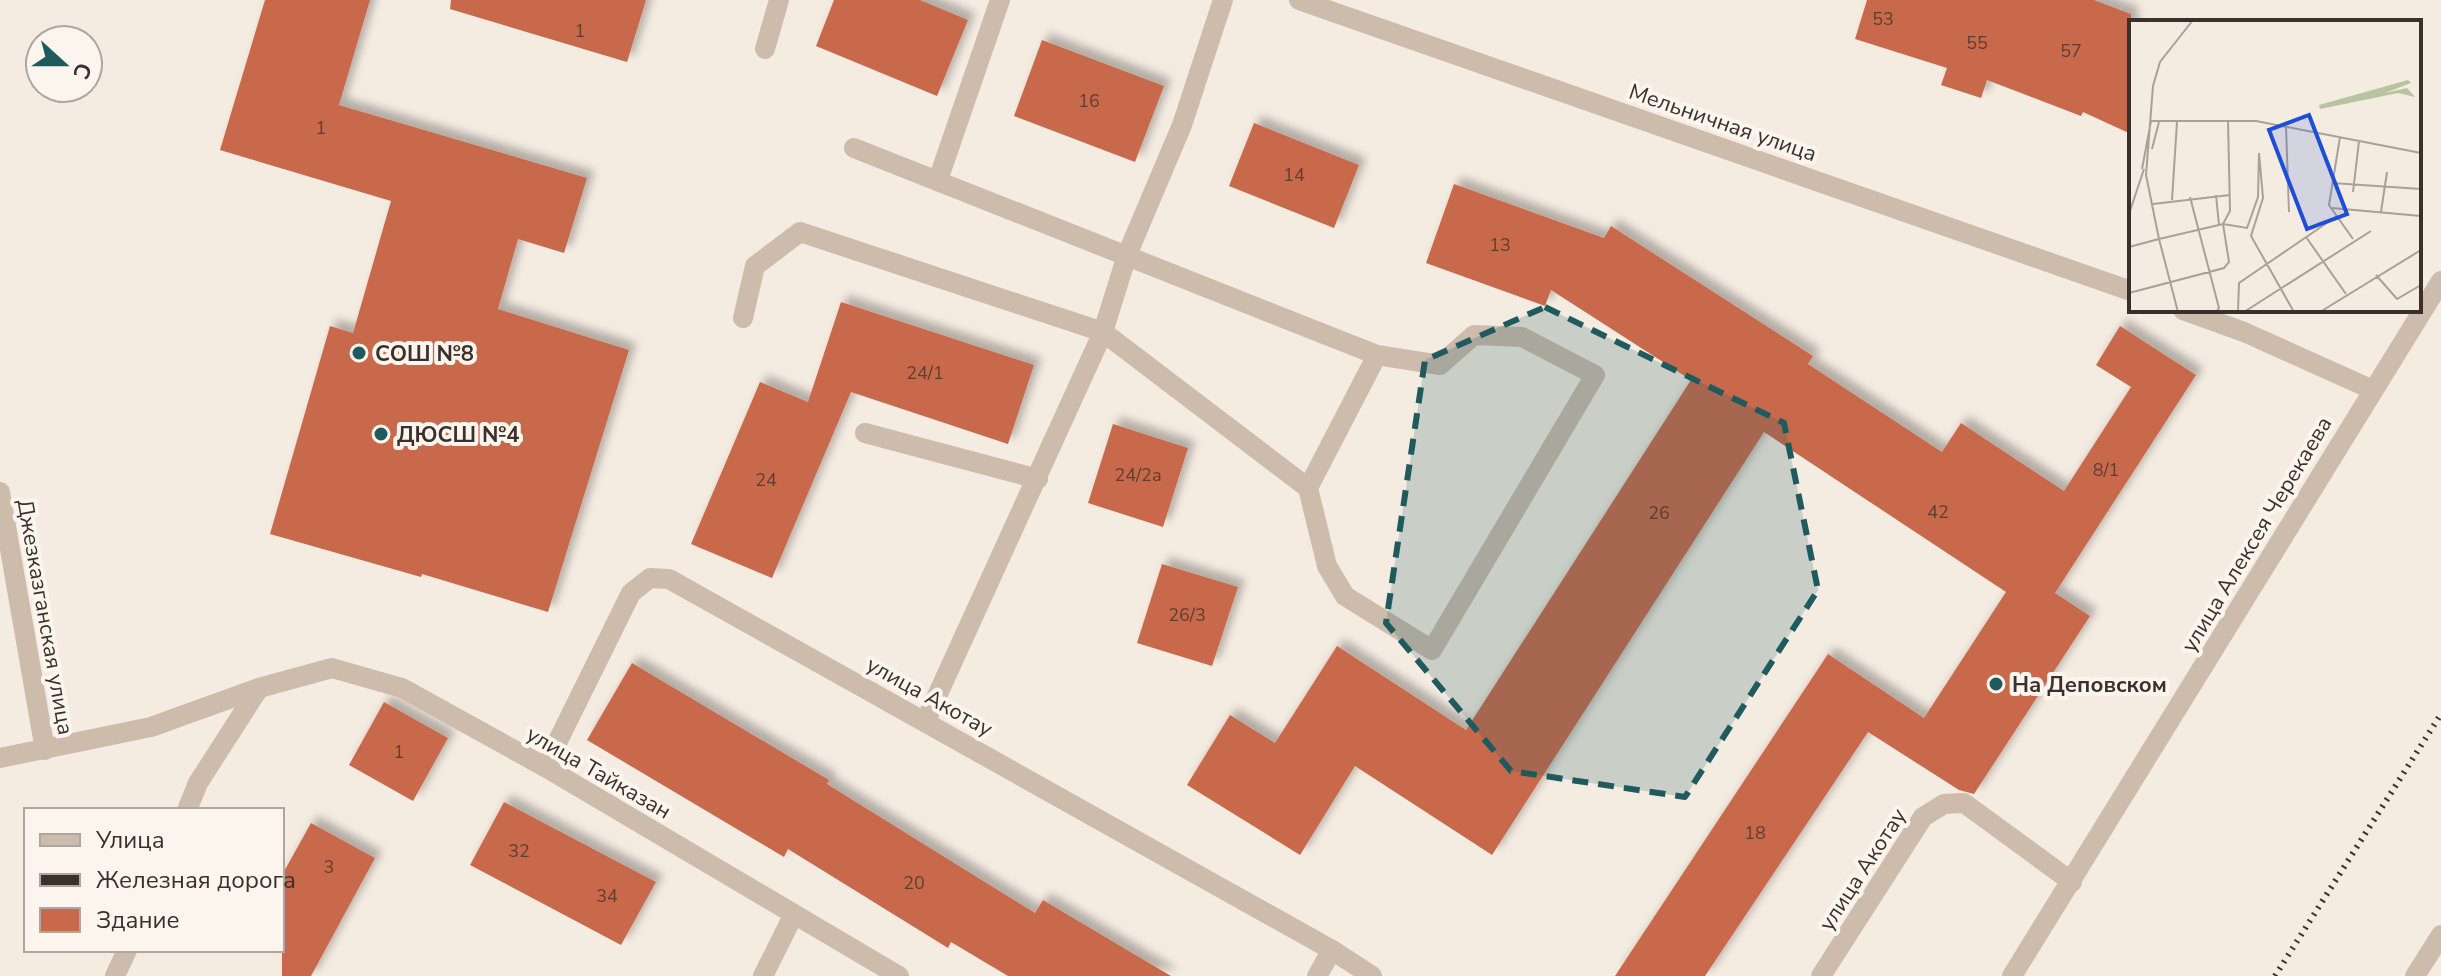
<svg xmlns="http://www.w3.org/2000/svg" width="2441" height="976" font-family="'Nunito Sans',sans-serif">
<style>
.building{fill:#c8694b;filter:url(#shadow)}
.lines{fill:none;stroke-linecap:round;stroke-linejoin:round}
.minor{stroke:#cdbbac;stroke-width:20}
.rail{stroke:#3b302b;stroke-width:6;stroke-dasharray:2 6;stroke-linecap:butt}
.marked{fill:#1f5a5e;fill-opacity:0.2;stroke:#1f5a5e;stroke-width:6;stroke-dasharray:16 10;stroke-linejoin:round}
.poi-dot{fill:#1f5a5e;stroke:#fbf5ee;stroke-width:3}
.labels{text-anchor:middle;stroke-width:8;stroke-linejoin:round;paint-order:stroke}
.number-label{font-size:18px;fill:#5e3e33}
.street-label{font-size:22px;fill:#3b302b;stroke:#fbf5ee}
.poi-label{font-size:22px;font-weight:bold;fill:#3b302b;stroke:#fbf5ee;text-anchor:start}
.inset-road{fill:none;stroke:#aaa098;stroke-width:2}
.view{fill:#1d4ed8;fill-opacity:0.15;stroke:#1d4ed8;stroke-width:4}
.inset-edge{fill:none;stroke:#3b302b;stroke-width:4}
</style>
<defs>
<filter id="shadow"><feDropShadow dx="7" dy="-7" stdDeviation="4" flood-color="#0004"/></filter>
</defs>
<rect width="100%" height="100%" fill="#f4ebe1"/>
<g class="building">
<path d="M 265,0 L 370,0 L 339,105 L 587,178 L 564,253 L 518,239 L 498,309 L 629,350 L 548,612 L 422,574 L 421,577 L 270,534 L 330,326 L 353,333 L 391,201 L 220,150 Z"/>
<path d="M 451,0 L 646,0 L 627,62 L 450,9 Z"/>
<path d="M 834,0 L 920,0 L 968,20 L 937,96 L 816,46 Z"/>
<path d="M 1867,0 L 2094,0 L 2131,14 L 2131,134 L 2083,112 L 2081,116 L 1987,80 L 1981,98 L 1941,85 L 1947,68 L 1855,39 Z"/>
<path d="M 1042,40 L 1164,86 L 1135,162 L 1014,116 Z"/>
<path d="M 1254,123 L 1359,165 L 1334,228 L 1229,186 Z"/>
<path d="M 1454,184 L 1604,238 L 1611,226 L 1813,356 L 1808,364 L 1942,452 L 1961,423 L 2064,491 L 2131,387 L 2096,365 L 2120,326 L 2196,375 L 2055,593 L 2090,616 L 1974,794 L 1959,790 L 1868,732 L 1705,976 L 1615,976 L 1828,654 L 1924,718 L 2006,592 L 1764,432 L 1492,855 L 1355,766 L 1300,855 L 1187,785 L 1230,715 L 1275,743 L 1337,646 L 1466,730 L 1691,380 L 1551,290 L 1545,306 L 1426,263 Z"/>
<path d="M 841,302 L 1034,365 L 1008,444 L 851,392 L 772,578 L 691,544 L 760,382 L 808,402 Z"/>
<path d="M 1113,424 L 1188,448 L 1163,527 L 1088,503 Z"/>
<path d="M 1162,564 L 1238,587 L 1212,666 L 1137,643 Z"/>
<path d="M 632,663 L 829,780 L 827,784 L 1035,913 L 1043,900 L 1171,976 L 1008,976 L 951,942 L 948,948 L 788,849 L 784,857 L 587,740 Z"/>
<path d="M 384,702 L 448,738 L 413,801 L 349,765 Z"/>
<path d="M 504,802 L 656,882 L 621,945 L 470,865 Z"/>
<path d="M 311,823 L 375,858 L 311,976 L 282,976 L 282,875 Z"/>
</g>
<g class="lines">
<g class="minor">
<path d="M 1299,0 L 2131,291"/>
<path d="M 765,49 L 779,0"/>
<path d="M 854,148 L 1377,355 L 1308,488 L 1327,566 L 1345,596 L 1432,650 L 1595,375 L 1522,337 L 1474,335 L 1440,365 L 1377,355"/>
<path d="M 938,180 L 1000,0"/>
<path d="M 2183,310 L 2244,332 L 2373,390"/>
<path d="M 743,318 L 755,266 L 800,232 L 1103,332 L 1308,488"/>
<path d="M 865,433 L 1038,479"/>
<path d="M 0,492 L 45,750"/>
<path d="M 926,720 L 1103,332 L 1127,255 L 1182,125 L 1223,0"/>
<path d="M 0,758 L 151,727 L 259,688 L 332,668 L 402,688 L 545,767 L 899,976"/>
<path d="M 545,767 L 631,593 L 650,578 L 669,579 L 1332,950 L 1372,976"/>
<path d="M 187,810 L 198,783 L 259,688"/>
<path d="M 115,976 L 127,950"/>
<path d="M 763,976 L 793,916"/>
<path d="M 1317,976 L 1332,950"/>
<path d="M 1821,976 L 1923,817 L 1944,804 L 1964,803 L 2072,882"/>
<path d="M 2012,976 L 2441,281"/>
<path d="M 2415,976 L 2441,935"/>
</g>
<path class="rail" d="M 2275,976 L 2441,714"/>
</g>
<path class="marked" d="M 1545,307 L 1784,423 L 1818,590 L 1685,797 L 1511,771 L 1386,623 L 1425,360 Z"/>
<g class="poi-dot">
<circle cx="359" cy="353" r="8"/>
<circle cx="381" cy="434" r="8"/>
<circle cx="1996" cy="684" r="8"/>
</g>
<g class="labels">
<g class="number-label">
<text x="1883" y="25">53</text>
<text x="580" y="37">1</text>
<text x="1977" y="49">55</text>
<text x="2071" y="57">57</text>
<text x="1089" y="107">16</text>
<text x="321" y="134">1</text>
<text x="1294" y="181">14</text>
<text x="1500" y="251">13</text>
<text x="925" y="379">24/1</text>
<text x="2106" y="476">8/1</text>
<text x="1138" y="481">24/2а</text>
<text x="766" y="486">24</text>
<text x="1938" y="518">42</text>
<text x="1659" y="519">26</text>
<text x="1187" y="621">26/3</text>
<text x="399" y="758">1</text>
<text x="1755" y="839">18</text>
<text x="519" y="857">32</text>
<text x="329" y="873">3</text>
<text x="914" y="889">20</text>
<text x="607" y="902">34</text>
</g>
<g class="street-label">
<text transform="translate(1723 122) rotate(19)" y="8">Мельничная улица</text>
<text transform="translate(2256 534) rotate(-59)" y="8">улица Алексея Черекаева</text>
<text transform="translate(46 617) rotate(80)" y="8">Джезказганская улица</text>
<text transform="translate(930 696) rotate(29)" y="8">улица Акотау</text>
<text transform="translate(599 772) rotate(30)" y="8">улица Тайказан</text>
<text transform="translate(1862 869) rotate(-57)" y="8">улица Акотау</text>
</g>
<g class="poi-label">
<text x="375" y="361">СОШ №8</text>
<text x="397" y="442">ДЮСШ №4</text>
<text x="2012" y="692">На Деповском</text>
</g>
</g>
<g transform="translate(2129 20)">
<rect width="292" height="292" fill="#f4ebe1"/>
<path d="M 279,60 L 282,63 L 256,73 L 278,68 L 286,77 L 269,73 L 191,89 L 190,85 Z" fill="#b8c4a0"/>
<path class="inset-road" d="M 157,107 L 160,192M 211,117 L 200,185 L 224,219M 23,129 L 30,102M 13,149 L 22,101 L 127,101 L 292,133M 203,163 L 292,169M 224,172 L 230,121M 87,175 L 90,205M 61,177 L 90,288 L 87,292M 43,180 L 48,102M 24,184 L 101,175M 203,188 L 292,196M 252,192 L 258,152M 0,194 L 15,149M 177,217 L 217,274M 30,219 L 17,155 L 24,66 L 31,42 L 64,0M 0,227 L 30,219M 247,255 L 268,279 L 292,265M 0,273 L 95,248 L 100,242 L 94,204 L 101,191 L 99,101M 109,291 L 110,263 L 208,196M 49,292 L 30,219 L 94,204 L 118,208 L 129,177 L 130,133 L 134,178 L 122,216 L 165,292M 115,292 L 242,211M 191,292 L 292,230"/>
<path class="view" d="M 180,95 L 218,194 L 178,209 L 140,110 Z"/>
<rect width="292" height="292" class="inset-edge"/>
</g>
<rect x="24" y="808" width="260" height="144" fill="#fbf5ee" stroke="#aea6a0" stroke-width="2"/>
<rect x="40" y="834" width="40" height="12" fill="#cdbbac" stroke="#aea6a0" stroke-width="2"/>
<text x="96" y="848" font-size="24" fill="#3b302b">Улица</text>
<rect x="40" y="874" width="40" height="12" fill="#3b302b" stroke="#aea6a0" stroke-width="2"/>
<text x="96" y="888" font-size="24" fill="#3b302b">Железная дорога</text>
<rect x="40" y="908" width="40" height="24" fill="#c8694b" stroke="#aea6a0" stroke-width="2"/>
<text x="96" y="928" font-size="24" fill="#3b302b">Здание</text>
<g transform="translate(64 64) rotate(111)"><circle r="38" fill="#fbf5ee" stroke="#aea6a0" stroke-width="2"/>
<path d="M0-6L14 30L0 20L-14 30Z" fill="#1f5a5e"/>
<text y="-12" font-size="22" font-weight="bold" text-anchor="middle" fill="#3b302b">С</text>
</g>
</svg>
